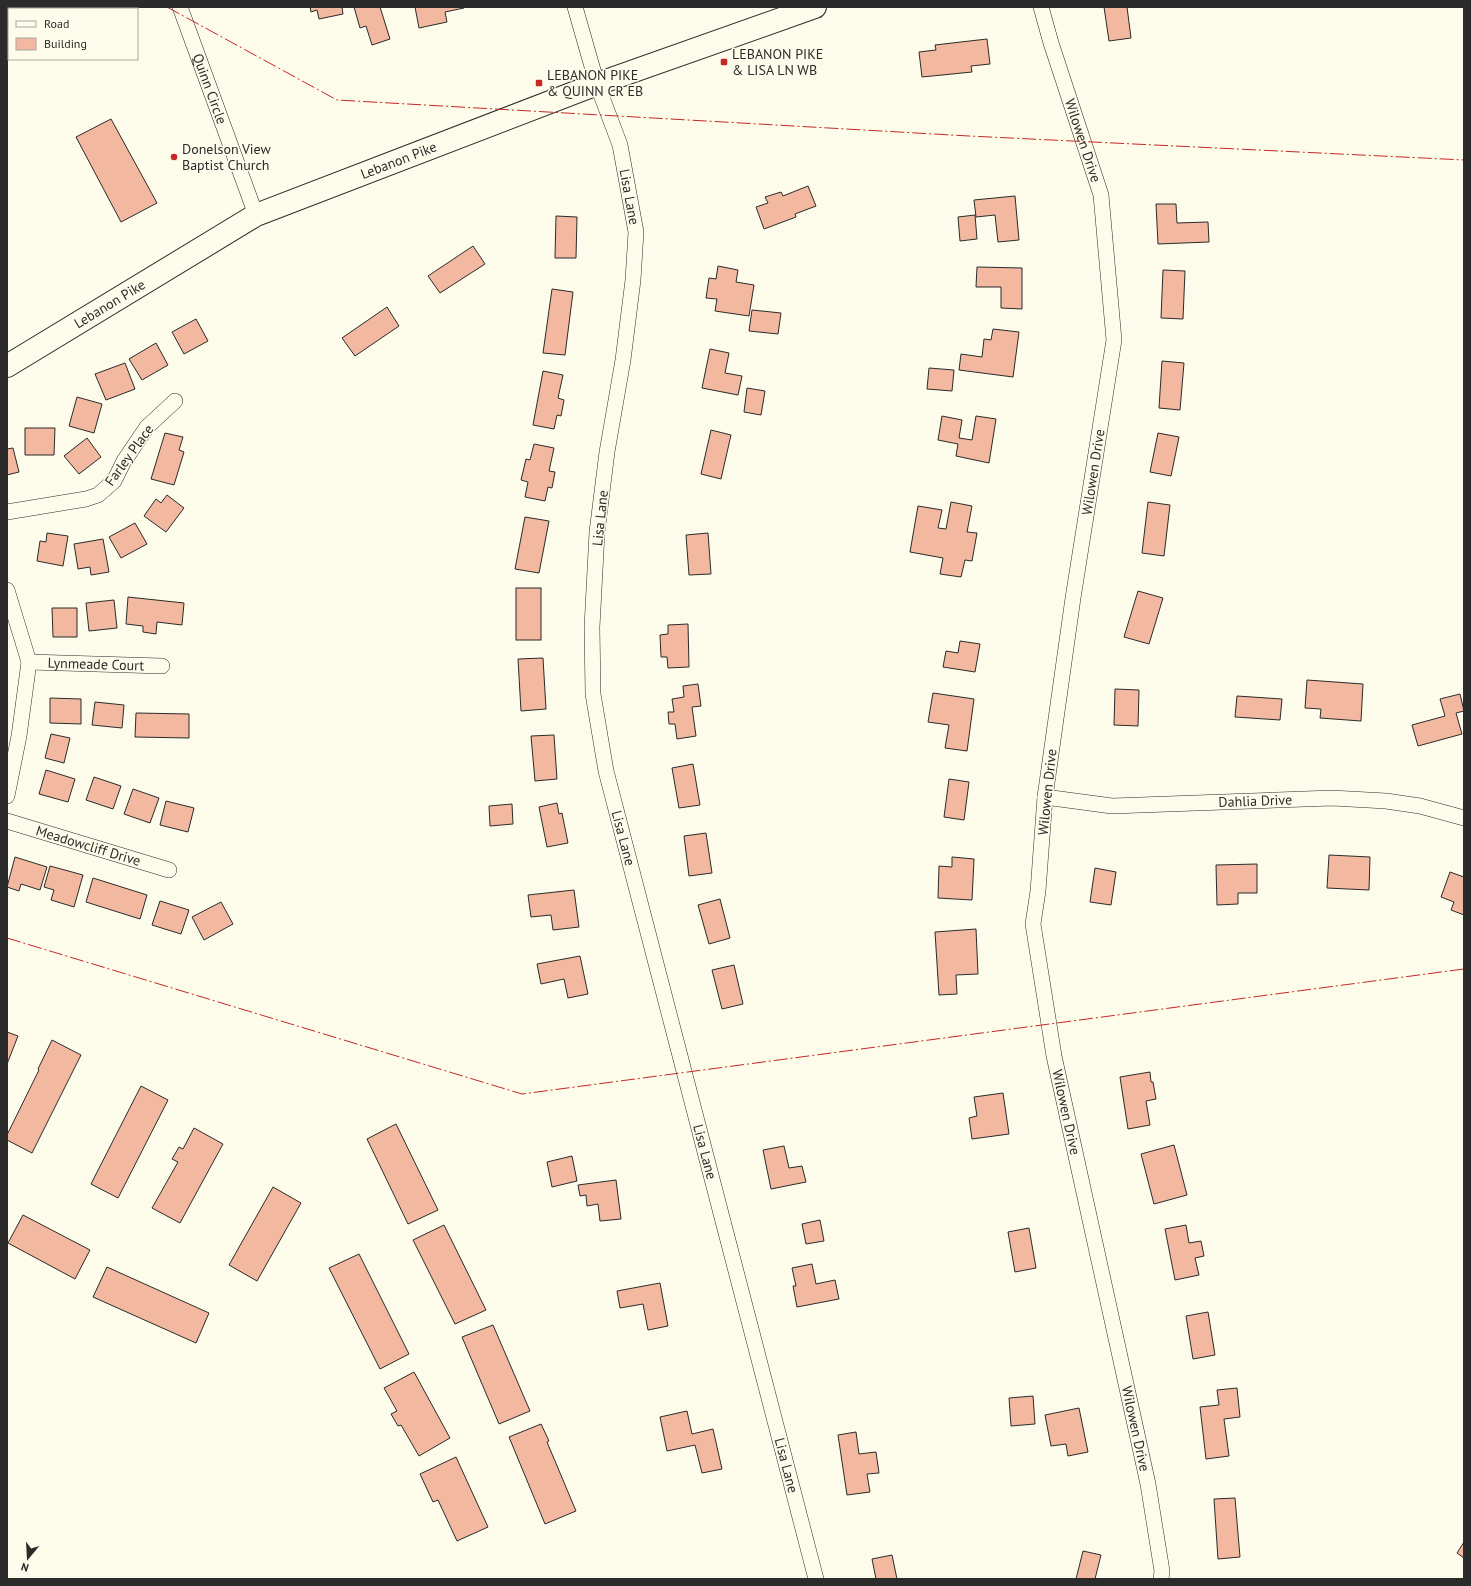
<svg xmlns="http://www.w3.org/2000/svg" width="1471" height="1586" font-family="'PT Sans',sans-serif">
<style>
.building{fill:#f2b8a0;stroke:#2b2b2b}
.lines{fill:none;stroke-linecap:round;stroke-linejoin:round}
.street-casing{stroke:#2b2b2b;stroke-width:16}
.primary-casing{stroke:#2b2b2b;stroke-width:24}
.street{stroke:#fdfbea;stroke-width:15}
.primary{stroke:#fdfbea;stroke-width:22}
.power{stroke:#c62828;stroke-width:1;stroke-dasharray:14 3 2 3;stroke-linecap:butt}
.poi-dot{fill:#c62828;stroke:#fdfbea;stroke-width:1.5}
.labels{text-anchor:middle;stroke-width:3;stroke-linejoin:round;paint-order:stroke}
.poi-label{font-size:14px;fill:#2b2b2b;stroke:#fdfbea;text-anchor:start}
.street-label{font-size:14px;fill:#2b2b2b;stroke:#fdfbea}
</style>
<rect width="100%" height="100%" fill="#fdfbea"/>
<g class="building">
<path d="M 310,7 L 342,7 L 343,14 L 319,19 L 317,10 L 311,12 Z"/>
<path d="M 354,7 L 380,7 L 390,39 L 372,45 L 366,26 L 360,28 Z"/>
<path d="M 415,7 L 463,7 L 464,8 L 445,12 L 447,22 L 419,28 Z"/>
<path d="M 1104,7 L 1127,7 L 1131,38 L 1109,41 Z"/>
<path d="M 987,39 L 990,64 L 971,66 L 972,72 L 922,77 L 919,52 L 936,50 L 935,45 Z"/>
<path d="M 111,119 L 157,203 L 121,222 L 76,137 Z"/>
<path d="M 808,186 L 816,206 L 795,214 L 796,217 L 764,229 L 756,207 L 768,203 L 765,197 L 781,192 L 783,196 Z"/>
<path d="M 1015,196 L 1019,240 L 998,242 L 995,215 L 976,217 L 974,200 Z"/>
<path d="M 1156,204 L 1176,204 L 1177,223 L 1208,222 L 1209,242 L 1158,244 Z"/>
<path d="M 975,215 L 977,239 L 960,241 L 958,217 Z"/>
<path d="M 556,216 L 577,217 L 576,258 L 555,258 Z"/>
<path d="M 473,246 L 485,264 L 440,293 L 428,276 Z"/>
<path d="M 718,266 L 738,270 L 736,282 L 754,285 L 749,316 L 715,311 L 717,299 L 706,298 L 709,278 L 716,279 Z"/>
<path d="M 977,267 L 1022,268 L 1022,309 L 1001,308 L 1001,287 L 976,287 Z"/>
<path d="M 1163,270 L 1185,271 L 1183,319 L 1161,318 Z"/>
<path d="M 552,289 L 573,292 L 565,355 L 543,353 Z"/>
<path d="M 387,307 L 399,326 L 355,356 L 342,338 Z"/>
<path d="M 752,310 L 781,313 L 778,334 L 749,331 Z"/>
<path d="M 196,319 L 208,341 L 184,354 L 172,332 Z"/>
<path d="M 993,329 L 1019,332 L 1013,377 L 959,370 L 961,354 L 982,357 L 984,339 L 991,340 Z"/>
<path d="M 156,343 L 168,365 L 142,380 L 129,359 Z"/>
<path d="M 710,349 L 729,353 L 725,373 L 742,376 L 738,395 L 702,388 Z"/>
<path d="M 1162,361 L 1184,363 L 1180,410 L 1159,408 Z"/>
<path d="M 125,363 L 135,389 L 106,400 L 95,374 Z"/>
<path d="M 929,368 L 954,370 L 952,391 L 927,389 Z"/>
<path d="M 543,371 L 563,375 L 558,398 L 564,400 L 561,416 L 557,415 L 554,429 L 533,425 Z"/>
<path d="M 747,388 L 765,391 L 761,415 L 744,412 Z"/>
<path d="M 77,397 L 102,404 L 94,433 L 69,426 Z"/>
<path d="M 942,416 L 962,420 L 959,438 L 972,440 L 976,416 L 996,419 L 989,463 L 956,456 L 958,444 L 938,440 Z"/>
<path d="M 25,428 L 55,428 L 54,455 L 25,455 Z"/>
<path d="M 711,430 L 731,435 L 721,479 L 701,474 Z"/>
<path d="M 165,433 L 183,437 L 179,450 L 184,452 L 174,485 L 151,479 Z"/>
<path d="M 1158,433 L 1179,437 L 1171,476 L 1150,472 Z"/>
<path d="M 87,438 L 101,457 L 79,474 L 64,456 Z"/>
<path d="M 534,444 L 554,448 L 549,471 L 555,472 L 552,488 L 548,487 L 545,501 L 525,497 L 528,482 L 521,480 L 526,459 L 530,460 Z"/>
<path d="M 13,448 L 19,472 L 7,475 L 7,449 Z"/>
<path d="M 167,495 L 184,508 L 166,532 L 144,516 L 156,499 L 161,503 Z"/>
<path d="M 951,502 L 972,506 L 967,532 L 977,533 L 972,561 L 965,560 L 961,577 L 940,574 L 943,558 L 910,552 L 918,506 L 942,510 L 938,528 L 946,529 Z"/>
<path d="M 1148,502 L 1170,505 L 1164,556 L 1142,553 Z"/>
<path d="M 525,517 L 549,521 L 539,573 L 515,569 Z"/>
<path d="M 135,523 L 147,544 L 121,558 L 109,537 Z"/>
<path d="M 47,533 L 68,536 L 63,566 L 37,561 L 40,541 L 46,542 Z"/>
<path d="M 708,533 L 711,574 L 689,575 L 686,535 Z"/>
<path d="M 103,539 L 109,572 L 91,575 L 90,567 L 78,569 L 74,544 Z"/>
<rect x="516" y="588" width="25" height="52"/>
<path d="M 1138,591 L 1163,598 L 1149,644 L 1124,637 Z"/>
<path d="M 128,597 L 184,603 L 182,625 L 157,622 L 156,634 L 143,632 L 143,626 L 126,624 Z"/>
<path d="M 114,600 L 117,628 L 89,631 L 86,603 Z"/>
<path d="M 52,608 L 77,608 L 77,637 L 53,637 Z"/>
<path d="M 688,624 L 689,667 L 668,668 L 667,657 L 661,657 L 660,635 L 668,634 L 668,625 Z"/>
<path d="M 960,641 L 980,644 L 975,672 L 943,667 L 946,651 L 958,653 Z"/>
<path d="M 543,658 L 546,709 L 521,711 L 518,659 Z"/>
<path d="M 1307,680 L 1363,684 L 1361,721 L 1320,718 L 1321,709 L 1305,708 Z"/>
<path d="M 698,684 L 701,706 L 692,707 L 696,736 L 677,739 L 675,724 L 669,724 L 668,712 L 674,712 L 672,699 L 684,697 L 683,686 Z"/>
<path d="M 1115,689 L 1139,690 L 1138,726 L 1114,725 Z"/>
<path d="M 933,693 L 974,699 L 967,751 L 945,748 L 949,725 L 928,722 Z"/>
<path d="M 1460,694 L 1464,711 L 1456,713 L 1462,734 L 1418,746 L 1412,725 L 1445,716 L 1440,699 Z"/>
<path d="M 1237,696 L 1282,699 L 1280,720 L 1235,717 Z"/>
<path d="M 50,698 L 81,699 L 81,724 L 50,723 Z"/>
<path d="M 95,702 L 124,705 L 122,728 L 92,725 Z"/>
<path d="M 136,713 L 189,714 L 189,738 L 135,737 Z"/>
<path d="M 51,734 L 70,738 L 64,763 L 45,758 Z"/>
<path d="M 554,735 L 557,779 L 535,781 L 531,736 Z"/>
<path d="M 693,764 L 700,805 L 679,808 L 672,768 Z"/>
<path d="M 46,770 L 75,779 L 68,802 L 39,794 Z"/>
<path d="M 94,777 L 121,786 L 113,809 L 86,800 Z"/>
<path d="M 949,779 L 969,782 L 964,820 L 944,817 Z"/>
<path d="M 133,789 L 159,798 L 150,823 L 124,814 Z"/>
<path d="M 166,801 L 194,808 L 188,832 L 160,825 Z"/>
<path d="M 557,803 L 559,814 L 562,813 L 568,843 L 547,847 L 539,807 Z"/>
<path d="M 512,804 L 513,824 L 490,826 L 489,806 Z"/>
<path d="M 706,833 L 712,873 L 689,876 L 684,836 Z"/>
<path d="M 1329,855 L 1370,857 L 1369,890 L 1327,888 Z"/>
<path d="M 15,857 L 47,867 L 40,890 L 21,884 L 19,891 L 7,887 Z"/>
<path d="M 952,857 L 974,859 L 972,900 L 938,898 L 939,866 L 952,867 Z"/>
<path d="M 1257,864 L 1257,893 L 1238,893 L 1238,904 L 1217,905 L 1216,865 Z"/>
<path d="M 50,866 L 83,875 L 74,907 L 51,900 L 54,890 L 44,887 Z"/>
<path d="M 1095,868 L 1116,872 L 1111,905 L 1090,902 Z"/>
<path d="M 1450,872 L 1464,877 L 1464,915 L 1451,910 L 1454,902 L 1441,897 Z"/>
<path d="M 93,878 L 147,895 L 140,919 L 86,902 Z"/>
<path d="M 574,890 L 579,927 L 553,930 L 551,915 L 531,917 L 528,895 Z"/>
<path d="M 720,899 L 730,938 L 709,944 L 698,905 Z"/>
<path d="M 160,901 L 189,910 L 181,934 L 152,925 Z"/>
<path d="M 221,902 L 233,924 L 204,940 L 192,917 Z"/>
<path d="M 976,929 L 978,974 L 956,975 L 957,994 L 939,995 L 935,932 Z"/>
<path d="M 580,956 L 588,994 L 568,998 L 564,979 L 541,984 L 537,964 Z"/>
<path d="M 734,965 L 743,1004 L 722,1009 L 712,970 Z"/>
<path d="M 7,1032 L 18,1036 L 7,1064 Z"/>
<path d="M 52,1040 L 81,1055 L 32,1153 L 7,1140 L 7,1135 L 39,1070 L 38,1069 Z"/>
<path d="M 1150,1072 L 1151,1082 L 1153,1082 L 1156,1099 L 1146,1101 L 1150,1125 L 1128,1129 L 1120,1077 Z"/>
<path d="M 141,1086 L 168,1100 L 118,1198 L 91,1184 Z"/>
<path d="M 1003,1093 L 1009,1134 L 972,1139 L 969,1118 L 977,1116 L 974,1097 Z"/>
<path d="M 396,1124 L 438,1210 L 408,1224 L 367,1139 Z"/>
<path d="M 194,1128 L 223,1144 L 180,1223 L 152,1208 L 178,1162 L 172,1159 L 179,1147 L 183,1149 Z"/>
<path d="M 1174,1145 L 1187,1195 L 1154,1204 L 1141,1154 Z"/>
<path d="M 784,1146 L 789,1168 L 802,1166 L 806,1182 L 771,1189 L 763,1150 Z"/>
<path d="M 572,1156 L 577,1181 L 552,1187 L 547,1162 Z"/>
<path d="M 616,1180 L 621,1219 L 600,1221 L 598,1204 L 587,1206 L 586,1195 L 580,1196 L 578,1185 Z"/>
<path d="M 273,1187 L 301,1203 L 257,1281 L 229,1265 Z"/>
<path d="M 23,1215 L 90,1250 L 75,1279 L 8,1243 Z"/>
<path d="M 820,1220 L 824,1241 L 806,1244 L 802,1224 Z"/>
<path d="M 444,1225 L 486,1310 L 455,1324 L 413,1240 Z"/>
<path d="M 1186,1225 L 1189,1243 L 1201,1241 L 1204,1256 L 1195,1258 L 1199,1275 L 1175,1280 L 1165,1229 Z"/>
<path d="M 1029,1228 L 1036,1268 L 1015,1272 L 1008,1232 Z"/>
<path d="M 359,1254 L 409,1354 L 380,1369 L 329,1268 Z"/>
<path d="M 812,1264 L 816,1284 L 835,1280 L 839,1299 L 797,1307 L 793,1286 L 796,1286 L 792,1268 Z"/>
<path d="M 107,1267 L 209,1313 L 196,1343 L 93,1297 Z"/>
<path d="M 660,1283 L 668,1326 L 648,1330 L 643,1304 L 620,1308 L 617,1291 Z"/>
<path d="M 1208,1312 L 1215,1355 L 1193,1359 L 1186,1316 Z"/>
<path d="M 493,1325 L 530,1411 L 499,1424 L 462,1337 Z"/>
<path d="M 414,1372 L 450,1438 L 419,1456 L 401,1425 L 398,1426 L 391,1414 L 397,1411 L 384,1388 Z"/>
<path d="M 1237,1388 L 1240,1417 L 1224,1419 L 1229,1456 L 1206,1459 L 1200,1407 L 1219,1405 L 1217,1390 Z"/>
<path d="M 1033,1396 L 1035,1424 L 1011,1426 L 1009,1398 Z"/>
<path d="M 1079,1408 L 1088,1452 L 1068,1456 L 1066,1444 L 1051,1446 L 1045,1415 Z"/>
<path d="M 687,1411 L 692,1434 L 713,1429 L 722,1469 L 702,1473 L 695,1445 L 667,1451 L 660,1417 Z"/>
<path d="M 541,1424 L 549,1441 L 547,1442 L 576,1511 L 545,1524 L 509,1437 Z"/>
<path d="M 856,1432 L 859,1454 L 876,1452 L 879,1473 L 867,1474 L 870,1492 L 847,1495 L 838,1435 Z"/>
<path d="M 456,1457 L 488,1527 L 457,1541 L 438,1500 L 433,1502 L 420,1474 Z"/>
<path d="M 1235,1498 L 1240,1557 L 1218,1559 L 1214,1499 Z"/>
<path d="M 1464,1542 L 1464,1558 L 1457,1553 Z"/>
<path d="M 1083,1551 L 1101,1555 L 1095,1579 L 1076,1579 Z"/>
<path d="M 892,1555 L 897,1579 L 876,1579 L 872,1559 Z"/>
</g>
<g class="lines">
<defs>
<g id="street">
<path id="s1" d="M 180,7 L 256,215"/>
<path id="s2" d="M 575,7 L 597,84 L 620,145 L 636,232 L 633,280 L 623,360 L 607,452 L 597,532 L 592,627 L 593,694 L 606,771 L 816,1579"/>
<path id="s3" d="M 1041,7 L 1051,43 L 1101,195 L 1114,340 L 1073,598 L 1045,797 L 1038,891 L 1033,924 L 1054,1056 L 1148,1484 L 1162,1571 L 1161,1579"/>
<path d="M 7,512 L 86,499 L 98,495 L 114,481 L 124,461 L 147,427 L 175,401"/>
<path d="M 7,590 L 29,662 L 19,736 L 7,796"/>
<path id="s4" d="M 29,662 L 162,666"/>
<path id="s5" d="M 1045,797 L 1112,806 L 1332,798 L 1386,801 L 1420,806 L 1464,818"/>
<path id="s6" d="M 7,821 L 169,870"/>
</g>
<g id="primary">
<path id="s7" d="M 7,366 L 256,215 L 597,84 L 815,7"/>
</g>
</defs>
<use href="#street" class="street-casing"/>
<use href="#primary" class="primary-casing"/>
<use href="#street" class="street"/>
<use href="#primary" class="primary"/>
<g class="power">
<path d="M 167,7 L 337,100 L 969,136 L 1464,160"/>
<path d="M 7,938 L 522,1094 L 1464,969"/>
</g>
</g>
<g class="poi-dot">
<rect x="720" y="58" width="8" height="8" rx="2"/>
<rect x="535" y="79" width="8" height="8" rx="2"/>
<circle cx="174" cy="157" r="4"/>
</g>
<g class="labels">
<g class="poi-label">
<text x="732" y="59">LEBANON PIKE<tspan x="732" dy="16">&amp; LISA LN WB</tspan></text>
<text x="547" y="80">LEBANON PIKE<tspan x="547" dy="16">&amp; QUINN CR EB</tspan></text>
<text x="182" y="154">Donelson View<tspan x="182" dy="16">Baptist Church</tspan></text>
</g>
<g class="street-label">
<text dy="5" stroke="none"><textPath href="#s1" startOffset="87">Quinn Circle</textPath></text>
<text dy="5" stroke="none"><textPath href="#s3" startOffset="140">Wilowen Drive</textPath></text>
<text dy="5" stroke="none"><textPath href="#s7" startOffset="444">Lebanon Pike</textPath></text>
<text dy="5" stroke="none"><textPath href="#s2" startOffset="198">Lisa Lane</textPath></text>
<text dy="5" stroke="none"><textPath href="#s7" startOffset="120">Lebanon Pike</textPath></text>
<text transform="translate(129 455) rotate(-54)" y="5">Farley Place</text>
<text transform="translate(1093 472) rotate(-81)" y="5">Wilowen Drive</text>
<text transform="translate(600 518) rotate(-84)" y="5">Lisa Lane</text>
<text dy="5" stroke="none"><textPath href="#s4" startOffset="67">Lynmeade Court</textPath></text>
<text transform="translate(1047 792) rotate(-84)" y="5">Wilowen Drive</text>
<text dy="5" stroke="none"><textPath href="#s5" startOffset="211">Dahlia Drive</textPath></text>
<text dy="5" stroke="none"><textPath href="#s2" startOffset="846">Lisa Lane</textPath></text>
<text dy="5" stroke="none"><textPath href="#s6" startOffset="85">Meadowcliff Drive</textPath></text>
<text dy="5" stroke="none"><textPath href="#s3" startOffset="1124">Wilowen Drive</textPath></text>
<text dy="5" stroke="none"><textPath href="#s2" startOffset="1170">Lisa Lane</textPath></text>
<text dy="5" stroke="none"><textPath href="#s3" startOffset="1448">Wilowen Drive</textPath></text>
<text dy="5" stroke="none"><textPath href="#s2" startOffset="1494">Lisa Lane</textPath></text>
</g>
</g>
<rect width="1471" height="1586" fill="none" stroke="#2b2b2b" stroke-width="16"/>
<rect x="8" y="8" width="130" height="52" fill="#fdfbea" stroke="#a9a89e"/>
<rect x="16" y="21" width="20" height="6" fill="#fdfbea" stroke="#a9a89e"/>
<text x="44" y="28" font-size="12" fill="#2b2b2b">Road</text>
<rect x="16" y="38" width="20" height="12" fill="#f2b8a0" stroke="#a9a89e"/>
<text x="44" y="48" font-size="12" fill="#2b2b2b">Building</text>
<g transform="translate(28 1558) rotate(198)" stroke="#fdfbea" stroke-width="3" paint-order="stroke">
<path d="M0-3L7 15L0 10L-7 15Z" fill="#2b2b2b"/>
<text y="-6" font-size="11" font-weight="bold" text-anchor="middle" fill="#2b2b2b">N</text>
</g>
</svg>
